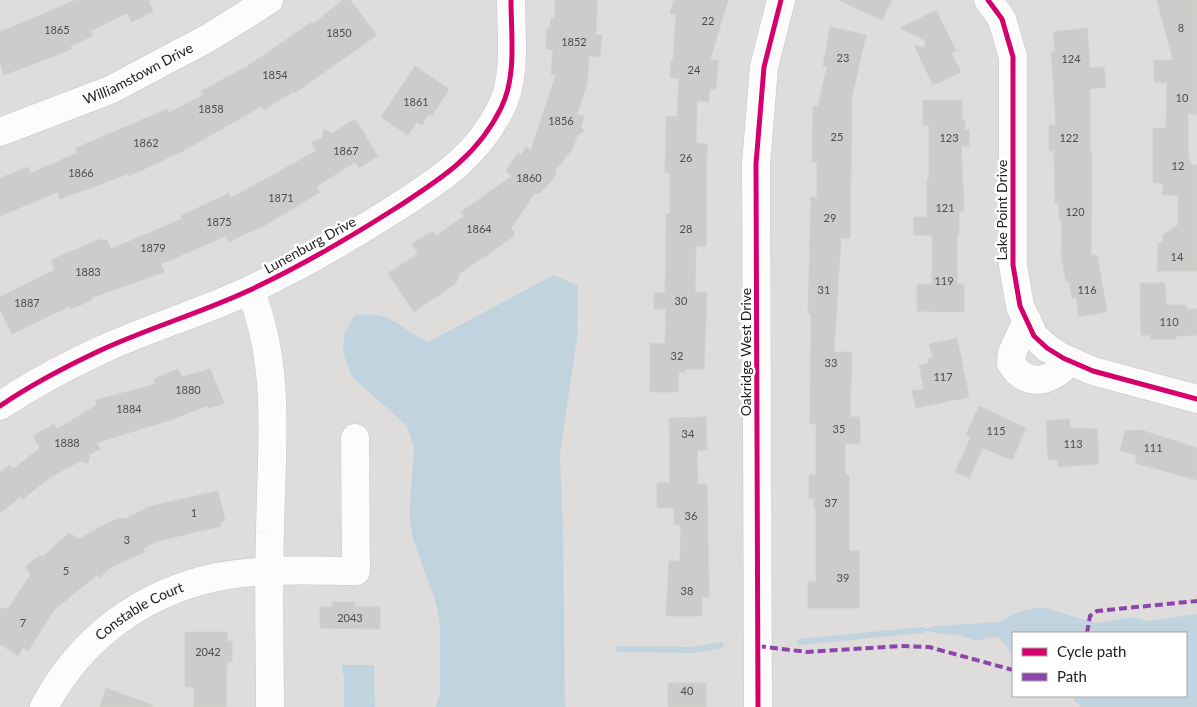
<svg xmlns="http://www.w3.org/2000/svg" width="1197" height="707" font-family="Lato,sans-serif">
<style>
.residential{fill:#dedddc;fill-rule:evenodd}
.water{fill:#c1d3df}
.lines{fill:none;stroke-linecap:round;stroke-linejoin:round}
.stream{stroke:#c1d3df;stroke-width:6}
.building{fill:#cdccca;stroke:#d2d0cc}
.minor-casing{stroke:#c6c6c4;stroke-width:29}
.minor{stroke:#fdfcfc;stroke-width:28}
.quiet{stroke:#8e44ad;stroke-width:4;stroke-dasharray:8 4;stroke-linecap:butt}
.cycleway-casing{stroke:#fff;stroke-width:8}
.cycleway{stroke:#d6006c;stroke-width:5}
.labels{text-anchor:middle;stroke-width:5;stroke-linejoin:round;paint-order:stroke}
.number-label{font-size:11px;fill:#4c4c4b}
.street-label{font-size:14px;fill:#212121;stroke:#fff}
</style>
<rect width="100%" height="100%" fill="#efeeeb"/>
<path class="residential" d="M 0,0 L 1197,0 L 1197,707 L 0,707 ZM 1013,633 L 1186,633 L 1186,696 L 1013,696 Z"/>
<g class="water">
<path d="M 554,275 L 578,286 L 577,338 L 560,454 L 563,531 L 565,707 L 436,707 L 440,693 L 440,625 L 436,603 L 413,539 L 409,517 L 414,447 L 407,426 L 352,377 L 343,353 L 344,334 L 354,316 C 392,309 397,328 428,342 Z"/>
<path d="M 1041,607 L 1096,623 L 1132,617 L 1148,621 L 1197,614 L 1197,707 L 1081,707 L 1073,699 L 1073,696 L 1186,696 L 1186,633 L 1013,633 L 1013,654 L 999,638 L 992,637 L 975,641 C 962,633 938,635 922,630 L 936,626 L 999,622 L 1018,612 Z"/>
<path d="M 342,665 L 374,665 L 375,707 L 344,707 L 344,675 L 342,672 Z"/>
</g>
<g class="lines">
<g class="stream">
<path d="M 800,642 L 922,630"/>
<path d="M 619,649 L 693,650 L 721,645"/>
</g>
</g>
<g class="building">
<path d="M 76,0 L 151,0 L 148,1 L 153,11 L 132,22 L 127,13 L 91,31 L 93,36 L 70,46 L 72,49 L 4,75 L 0,63 L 0,32 Z"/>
<path d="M 343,0 L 350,0 L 377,35 L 295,93 L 294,91 L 264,110 L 262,106 L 183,151 L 129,176 L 128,174 L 60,199 L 58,192 L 0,216 L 0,178 L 28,167 L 31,173 L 77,153 L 76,148 L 167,109 L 169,113 L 203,95 L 201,91 L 246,67 L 312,22 L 313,24 Z"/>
<path d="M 555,0 L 597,0 L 596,35 L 602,35 L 600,57 L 589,56 L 587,84 L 577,114 L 584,116 L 581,127 L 584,131 L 577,136 L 573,148 L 555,171 L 556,174 L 551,181 L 540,193 L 534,194 L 511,228 L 514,232 L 513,237 L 459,274 L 456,283 L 414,312 L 388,273 L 418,254 L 412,244 L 432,231 L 436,236 L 464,216 L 461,212 L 512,176 L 506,171 L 518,153 L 521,155 L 526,147 L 531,150 L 556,74 L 551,74 L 553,50 L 546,49 L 547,28 L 550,28 L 551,19 L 555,19 Z"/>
<path d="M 674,0 L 728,0 L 710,60 L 718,60 L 716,89 L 710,89 L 709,102 L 697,101 L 696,143 L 707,144 L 706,246 L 696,246 L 695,292 L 707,292 L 704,369 L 685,369 L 685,372 L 679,372 L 678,392 L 650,392 L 650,343 L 665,344 L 666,309 L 654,309 L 654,293 L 665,293 L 666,214 L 670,214 L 670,173 L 665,172 L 666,116 L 677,117 L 679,78 L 670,78 L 671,61 L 673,61 L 676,15 L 670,13 Z"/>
<path d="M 838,0 L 892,0 L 882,20 Z"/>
<path d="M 1157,0 L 1197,0 L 1197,114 L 1188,114 L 1188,159 L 1190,159 L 1190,165 L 1197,165 L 1197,271 L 1157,271 L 1158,243 L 1163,243 L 1163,235 L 1178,225 L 1178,195 L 1163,195 L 1163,183 L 1153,183 L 1153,128 L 1166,128 L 1167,82 L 1154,82 L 1154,60 L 1173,60 Z"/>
<path d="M 936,10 L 956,51 L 951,53 L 961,72 L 933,85 L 914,45 L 924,48 L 926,41 L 900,28 Z"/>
<path d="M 830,27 L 866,35 L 852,96 L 850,238 L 841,238 L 834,352 L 852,352 L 850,417 L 860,417 L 860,444 L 845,444 L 845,475 L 849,475 L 849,551 L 859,551 L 859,608 L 808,608 L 808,582 L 816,582 L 816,508 L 814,508 L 814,499 L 809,499 L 809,475 L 816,475 L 816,424 L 810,424 L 811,313 L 808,313 L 811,197 L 817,197 L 817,162 L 812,162 L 813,106 L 818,106 L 827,67 L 823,66 Z"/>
<path d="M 1087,28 L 1090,68 L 1104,67 L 1106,87 L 1090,89 L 1090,152 L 1092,152 L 1091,256 L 1097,255 L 1107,312 L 1079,317 L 1076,297 L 1072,298 L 1069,281 L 1066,282 L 1061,254 L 1062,220 L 1059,220 L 1059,203 L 1055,203 L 1054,151 L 1049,151 L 1049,125 L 1056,125 L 1051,52 L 1055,51 L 1053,32 Z"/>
<path d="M 415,66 L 449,89 L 432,116 L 429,114 L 422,125 L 417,122 L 408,135 L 381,117 Z"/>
<path d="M 923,100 L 962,100 L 962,120 L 965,120 L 965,130 L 969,130 L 969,146 L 961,146 L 964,204 L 963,211 L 959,211 L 959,235 L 957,235 L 957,284 L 964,284 L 964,312 L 917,311 L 917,284 L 932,284 L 932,235 L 913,235 L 914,217 L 927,217 L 927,179 L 929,179 L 929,125 L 923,125 Z"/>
<path d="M 355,119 L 378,156 L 359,168 L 355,162 L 317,186 L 320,192 L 269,223 L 229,242 L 226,236 L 161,264 L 164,272 L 91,298 L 92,300 L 71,309 L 70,306 L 12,334 L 0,310 L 0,297 L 55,270 L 51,260 L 100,239 L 103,241 L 107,240 L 111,249 L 182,219 L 181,216 L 229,193 L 231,198 L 316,151 L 311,143 L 322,138 L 324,129 L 332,133 Z"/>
<path d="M 1140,283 L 1165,283 L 1166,305 L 1186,305 L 1186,309 L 1197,309 L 1197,335 L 1176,336 L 1176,339 L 1150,339 L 1150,335 L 1141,335 Z"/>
<path d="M 957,338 L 969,397 L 916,408 L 912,391 L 924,389 L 919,365 L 929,363 L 928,359 L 933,358 L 929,344 Z"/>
<path d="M 178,369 L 182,377 L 210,369 L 224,403 L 210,408 L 206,406 L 170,420 L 96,443 L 100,449 L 90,454 L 88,463 L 80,461 L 49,478 L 23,499 L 21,496 L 0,513 L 0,472 L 10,465 L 13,469 L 40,448 L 33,436 L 54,424 L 57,429 L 97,405 L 96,400 L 156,384 L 154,379 Z"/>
<path d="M 979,406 L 1026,428 L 1012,460 L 983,448 L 969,478 L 955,472 L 971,437 L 966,435 Z"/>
<path d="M 706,417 L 707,450 L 697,450 L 698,484 L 707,484 L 709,597 L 702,597 L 702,616 L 666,616 L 669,561 L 680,561 L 681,525 L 674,524 L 674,508 L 657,508 L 657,483 L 670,483 L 669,418 Z"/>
<path d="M 1069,419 L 1070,428 L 1097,429 L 1099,464 L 1058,467 L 1057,459 L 1048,460 L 1046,421 Z"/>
<path d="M 1141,430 L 1197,448 L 1197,480 L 1135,463 L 1137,455 L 1120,451 L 1125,431 Z"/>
<path d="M 218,491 L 225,521 L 220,522 L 221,526 L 158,541 L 143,548 L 145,552 L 111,567 L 99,578 L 97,575 L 54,610 L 28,651 L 23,647 L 18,656 L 0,644 L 0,608 L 8,609 L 31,574 L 25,567 L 40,555 L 42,557 L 69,533 L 79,539 L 106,524 L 120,518 L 125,519 L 151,506 Z"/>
<path d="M 332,602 L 355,602 L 355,607 L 380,607 L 380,629 L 320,628 L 320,607 L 332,607 Z"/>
<path d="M 185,632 L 227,632 L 227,641 L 232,641 L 232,662 L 227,662 L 226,707 L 194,707 L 194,687 L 185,687 Z"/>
<rect x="668" y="683" width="38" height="24"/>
<path d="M 106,688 L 152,705 L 152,707 L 100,707 Z"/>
</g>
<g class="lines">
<defs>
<g id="minor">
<path d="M 988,0 L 1002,19 L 1013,57 L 1013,265 L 1020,306 L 1034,336 L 1047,348 L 1063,358 L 1093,371 L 1197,399"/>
<path id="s1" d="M 0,132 L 110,90 L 210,37 L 269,0"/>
<path d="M 250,290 C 282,367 271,451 270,533 C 268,591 270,649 270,707"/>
<path d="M 1027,320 L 1012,353 L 1011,363 C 1027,390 1053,381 1070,361"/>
<path d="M 0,406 C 32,384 65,367 99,351 C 148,328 201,313 250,290 C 301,266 349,238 396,208 C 439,180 477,157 501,108 C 517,76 511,35 511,0"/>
<path id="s2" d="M 44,707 C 80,639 141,593 217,577 C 262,568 311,571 356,571 L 355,438"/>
<path d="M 758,707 L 756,164 L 764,67 L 781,0"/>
</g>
</defs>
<use href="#minor" class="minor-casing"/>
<use href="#minor" class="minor"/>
<g class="quiet">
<path d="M 1087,633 L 1090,616 L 1097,611 L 1197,601"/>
<path d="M 758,646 L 807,652 L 900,646 L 929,647 L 1013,670"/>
</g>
<defs>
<g id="cycleway">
<path d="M 988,0 L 1002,19 L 1013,57 L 1013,265 L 1020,306 L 1034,336 L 1047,348 L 1063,358 L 1093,371 L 1197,399"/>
<path d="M 0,406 C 32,384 65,367 99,351 C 148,328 201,313 250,290 C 301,266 349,238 396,208 C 439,180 477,157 501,108 C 517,76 511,35 511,0"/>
<path d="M 758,707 L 756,164 L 764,67 L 781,0"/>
</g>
</defs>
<use href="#cycleway" class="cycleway-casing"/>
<use href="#cycleway" class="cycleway"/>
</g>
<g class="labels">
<g class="number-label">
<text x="708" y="25">22</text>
<text x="1181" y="32">8</text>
<text x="57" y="34">1865</text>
<text x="339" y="37">1850</text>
<text x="574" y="46">1852</text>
<text x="843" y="62">23</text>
<text x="1071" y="63">124</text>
<text x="694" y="74">24</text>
<text x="275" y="79">1854</text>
<text x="1182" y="102">10</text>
<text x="416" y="106">1861</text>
<text x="211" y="113">1858</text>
<text x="561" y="125">1856</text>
<text x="837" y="141">25</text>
<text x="949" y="142">123</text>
<text x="1069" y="142">122</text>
<text x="146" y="147">1862</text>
<text x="346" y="155">1867</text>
<text x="686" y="162">26</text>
<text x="1178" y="170">12</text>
<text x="81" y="177">1866</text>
<text x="529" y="182">1860</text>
<text x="281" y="202">1871</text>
<text x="945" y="212">121</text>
<text x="1075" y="216">120</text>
<text x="830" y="222">29</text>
<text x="219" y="226">1875</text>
<text x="479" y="233">1864</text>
<text x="686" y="233">28</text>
<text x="153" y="252">1879</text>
<text x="1177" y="261">14</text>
<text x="88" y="276">1883</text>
<text x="944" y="285">119</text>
<text x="824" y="294">31</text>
<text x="1087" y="294">116</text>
<text x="681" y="305">30</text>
<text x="27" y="307">1887</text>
<text x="1169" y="326">110</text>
<text x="677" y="360">32</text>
<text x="831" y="367">33</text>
<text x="943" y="381">117</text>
<text x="188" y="394">1880</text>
<text x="129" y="413">1884</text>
<text x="839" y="433">35</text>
<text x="996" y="435">115</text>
<text x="688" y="438">34</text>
<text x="67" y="447">1888</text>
<text x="1073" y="448">113</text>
<text x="1153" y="452">111</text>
<text x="831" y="507">37</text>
<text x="194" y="517">1</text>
<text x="691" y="520">36</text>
<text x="127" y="544">3</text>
<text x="66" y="575">5</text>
<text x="843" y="582">39</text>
<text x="687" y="595">38</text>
<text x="350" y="622">2043</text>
<text x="23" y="627">7</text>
<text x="208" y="656">2042</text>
<text x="687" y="695">40</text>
</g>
<g class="street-label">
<text dy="5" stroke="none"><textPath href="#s1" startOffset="150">Williamstown Drive</textPath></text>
<text transform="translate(1002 210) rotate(-90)" y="5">Lake Point Drive</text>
<text transform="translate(310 245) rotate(-29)" y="5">Lunenburg Drive</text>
<text transform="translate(746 352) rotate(-90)" y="5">Oakridge West Drive</text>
<text dy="5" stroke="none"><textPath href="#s2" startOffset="138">Constable Court</textPath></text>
</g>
</g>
<rect x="1012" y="632" width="175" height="65" fill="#ffffff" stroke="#a6a6a6"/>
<rect x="1022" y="648" width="25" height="8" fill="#d6006c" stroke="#a6a6a6"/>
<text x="1057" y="657" font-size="15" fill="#212121">Cycle path</text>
<rect x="1022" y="673" width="25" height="8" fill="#8e44ad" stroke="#a6a6a6"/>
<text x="1057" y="682" font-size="15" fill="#212121">Path</text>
</svg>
